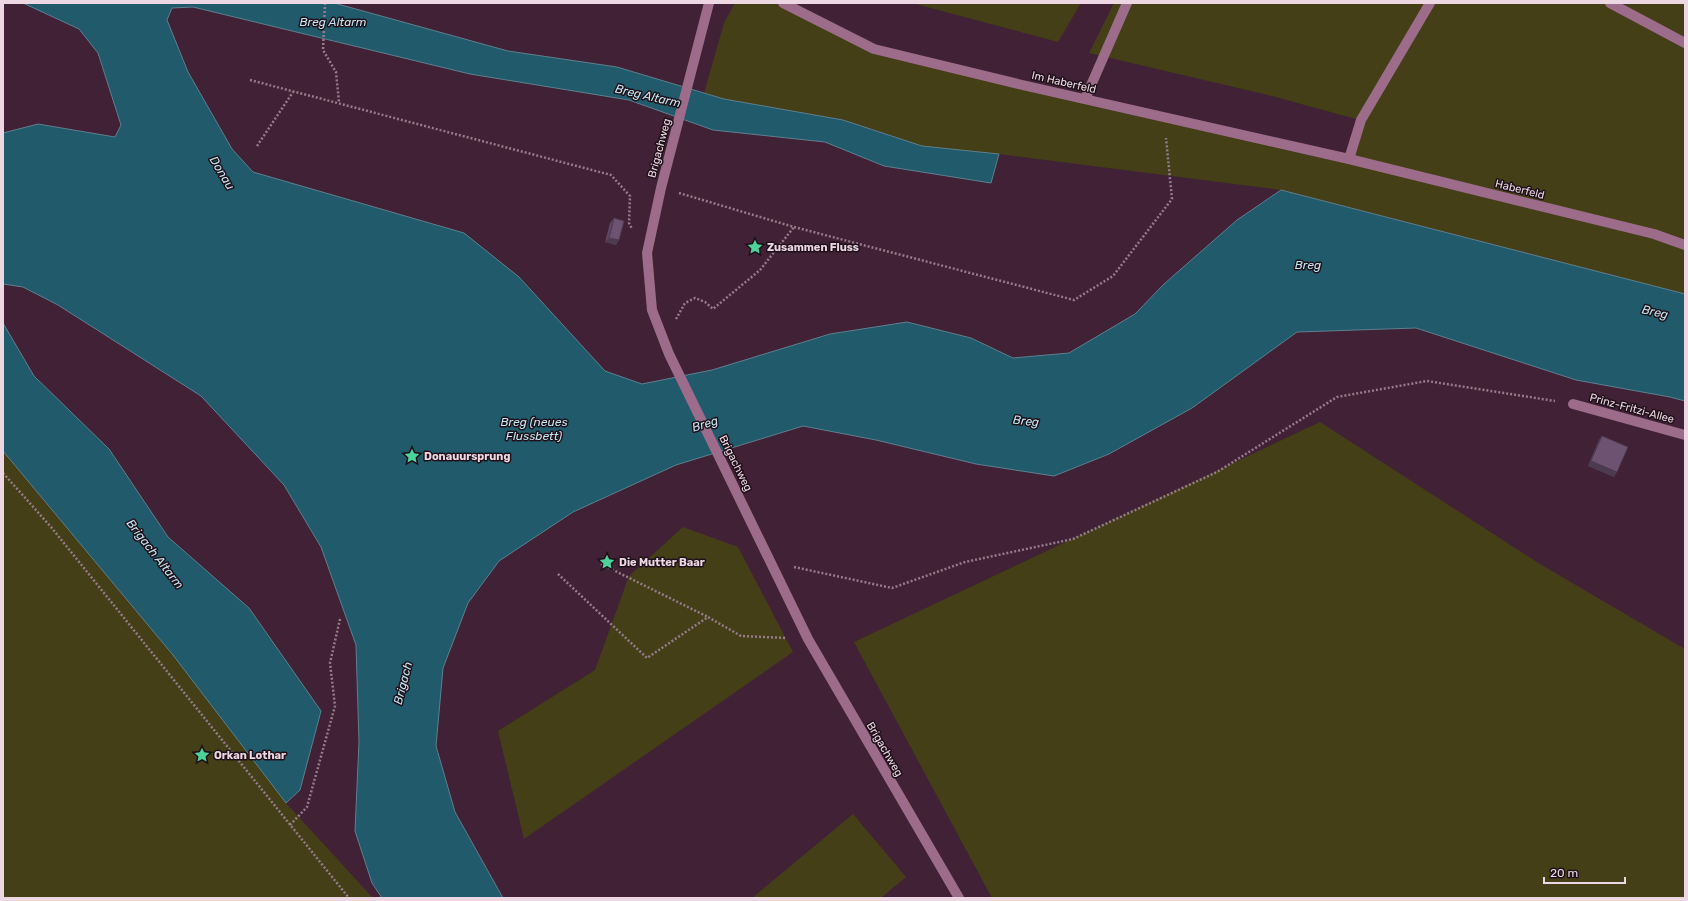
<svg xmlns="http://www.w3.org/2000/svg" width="1688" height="901" font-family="Rubik,sans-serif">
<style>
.green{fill:#443f17}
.water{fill:#205a6b;stroke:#5d808f}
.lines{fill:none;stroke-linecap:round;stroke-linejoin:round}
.path{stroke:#957b8b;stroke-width:2.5;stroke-dasharray:2 2;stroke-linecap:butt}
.minor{stroke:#9c6c8a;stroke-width:10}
.wall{fill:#5e4761}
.shaded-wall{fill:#4c3a4f}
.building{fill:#6d5371;stroke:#4c3a4f}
.labels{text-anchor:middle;stroke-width:3;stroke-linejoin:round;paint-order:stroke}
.street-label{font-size:11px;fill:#ecd7e3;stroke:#1f1119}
.poi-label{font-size:11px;font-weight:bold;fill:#ecd7e3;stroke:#1f1119;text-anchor:start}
.water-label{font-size:12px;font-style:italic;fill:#c5e6f2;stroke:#1f1119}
</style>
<rect width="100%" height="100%" fill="#412136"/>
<g class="green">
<path d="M 735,3 L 783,3 L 874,49 L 1349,159 L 1360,120 L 1268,95 L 1089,53 L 1114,3 L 1685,3 L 1685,294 L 1281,190 L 999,154 L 922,146 L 843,120 L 724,99 L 704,93 L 724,23 Z"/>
<path d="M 912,3 L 1081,3 L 1058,42 Z"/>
<path d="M 1320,422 L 1540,564 L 1685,649 L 1685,898 L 992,898 L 854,642 Z"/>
<path d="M 3,451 L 173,655 L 286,803 L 373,898 L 3,898 Z"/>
<path d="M 683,527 L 738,547 L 793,652 L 524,839 L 498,731 L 595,670 L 629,576 Z"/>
<path d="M 853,814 L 906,877 L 881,898 L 752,898 Z"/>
</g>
<g class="water">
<path d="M 23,3 L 334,3 L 508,51 L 617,67 L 724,99 L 843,120 L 922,146 L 999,154 L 991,183 L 884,166 L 825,142 L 713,130 L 629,100 L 470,74 L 193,7 L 172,8 L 167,20 L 188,72 L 232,149 L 253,172 L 464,233 L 519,277 L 605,371 L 642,384 L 712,370 L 830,334 L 907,322 L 971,338 L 1013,358 L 1069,353 L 1135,314 L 1164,284 L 1237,220 L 1281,190 L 1685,294 L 1685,401 L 1670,397 L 1576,380 L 1416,328 L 1297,332 L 1192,408 L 1109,454 L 1054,476 L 976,464 L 876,440 L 803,426 L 676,465 L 573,512 L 499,561 L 468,603 L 443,668 L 436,746 L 455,812 L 503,898 L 382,898 L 372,883 L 355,831 L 359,742 L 356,645 L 321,547 L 284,485 L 201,396 L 58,305 L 23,287 L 3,284 L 3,133 L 38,124 L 115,137 L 121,125 L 98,53 L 79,29 Z"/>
<path d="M 3,323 L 34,376 L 109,449 L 168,537 L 249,608 L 321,711 L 300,790 L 286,803 L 173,655 L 3,451 Z"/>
</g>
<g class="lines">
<g class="path">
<path d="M 325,3 L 323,50 L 336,72 L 339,102"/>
<path d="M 250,80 L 611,175 L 630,196 L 629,223 L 632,229"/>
<path d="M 257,146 L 293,92"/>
<path d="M 679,193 L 794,227 L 1074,300 L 1113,276 L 1172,199 L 1166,138"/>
<path d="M 676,319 L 685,303 L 695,298 L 705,302 L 713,309 L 760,270 L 794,227"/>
<path d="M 3,473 L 51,527 L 349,898"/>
<path d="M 601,564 L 708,617"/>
<path d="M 794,567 L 892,588 L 965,562 L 1073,539 L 1217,472 L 1337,397 L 1427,381 L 1555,401"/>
<path d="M 558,574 L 647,658 L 708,617 L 741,636 L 786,638"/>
<path d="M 290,825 L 307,807 L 335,706 L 330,663 L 340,619"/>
</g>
<g class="minor">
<path d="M 709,3 L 661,188 L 647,253 L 652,310 L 669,354 L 808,639 L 959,898"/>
<path d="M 783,3 L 874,49 L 1018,84 L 1349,159 L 1654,234 L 1685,245"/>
<path d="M 1610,3 L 1685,43"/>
<path d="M 1085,99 L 1127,3"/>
<path d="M 1349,159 L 1361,120 L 1430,3"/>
<path d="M 1573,404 L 1685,435"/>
</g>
</g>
<g class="wall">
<path d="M 614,218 L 619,240 L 616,245 L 605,242 L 610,223 Z"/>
<path d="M 1602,436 L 1614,477 L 1588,466 L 1599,440 Z"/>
</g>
<g class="shaded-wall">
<path d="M 609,238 L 619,240 L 616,245 L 605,242 Z"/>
<path d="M 1591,461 L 1617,472 L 1614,477 L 1588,466 Z"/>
</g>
<g class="building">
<path d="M 614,218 L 624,221 L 619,240 L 609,238 Z"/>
<path d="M 1602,436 L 1628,447 L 1617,472 L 1591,461 Z"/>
</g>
<defs>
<symbol id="sight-bare" viewBox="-9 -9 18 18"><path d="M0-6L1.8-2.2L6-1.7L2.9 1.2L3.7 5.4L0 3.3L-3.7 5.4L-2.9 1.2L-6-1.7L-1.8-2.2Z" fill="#4dd39a" stroke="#1f1119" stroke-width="2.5" paint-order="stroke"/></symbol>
</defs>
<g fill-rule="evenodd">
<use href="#sight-bare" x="744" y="236" width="22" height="22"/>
<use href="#sight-bare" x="401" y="445" width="22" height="22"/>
<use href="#sight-bare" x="596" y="551" width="22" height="22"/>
<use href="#sight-bare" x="191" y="744" width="22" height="22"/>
</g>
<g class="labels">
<g class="street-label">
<text transform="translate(1064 82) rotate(13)" y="4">Im Haberfeld</text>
<text transform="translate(659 148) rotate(-75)" y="4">Brigachweg</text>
<text transform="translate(1520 189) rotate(14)" y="4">Haberfeld</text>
<text transform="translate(1632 408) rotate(15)" y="4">Prinz-Fritzi-Allee</text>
<text transform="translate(736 463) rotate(64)" y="4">Brigachweg</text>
<text transform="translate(885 749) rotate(60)" y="4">Brigachweg</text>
</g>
<g class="poi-label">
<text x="767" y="251">Zusammen Fluss</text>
<text x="424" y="460">Donauursprung</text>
<text x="619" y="566">Die Mutter Baar</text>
<text x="214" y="759">Orkan Lothar</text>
</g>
<g class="water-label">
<text x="333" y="26">Breg Altarm</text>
<text transform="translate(648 96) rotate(13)" y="4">Breg Altarm</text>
<text transform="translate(222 173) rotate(59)" y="4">Donau</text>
<text x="1308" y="269">Breg</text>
<text transform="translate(1655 312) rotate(13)" y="4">Breg</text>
<text transform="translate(1026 421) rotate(6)" y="4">Breg</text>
<text x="534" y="426">Breg (neues<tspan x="534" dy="14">Flussbett)</tspan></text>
<text transform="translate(705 424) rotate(-17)" y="4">Breg</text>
<text transform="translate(155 554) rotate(52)" y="4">Brigach Altarm</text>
<text transform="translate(403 683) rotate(-76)" y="4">Brigach</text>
</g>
</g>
<rect width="1688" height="901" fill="none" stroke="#ecd7e3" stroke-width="8"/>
<path d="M1544 877v6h81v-6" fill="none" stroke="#ecd7e3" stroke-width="2"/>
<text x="1550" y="877" font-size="12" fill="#ecd7e3" stroke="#1f1119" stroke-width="3" paint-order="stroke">20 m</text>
</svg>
